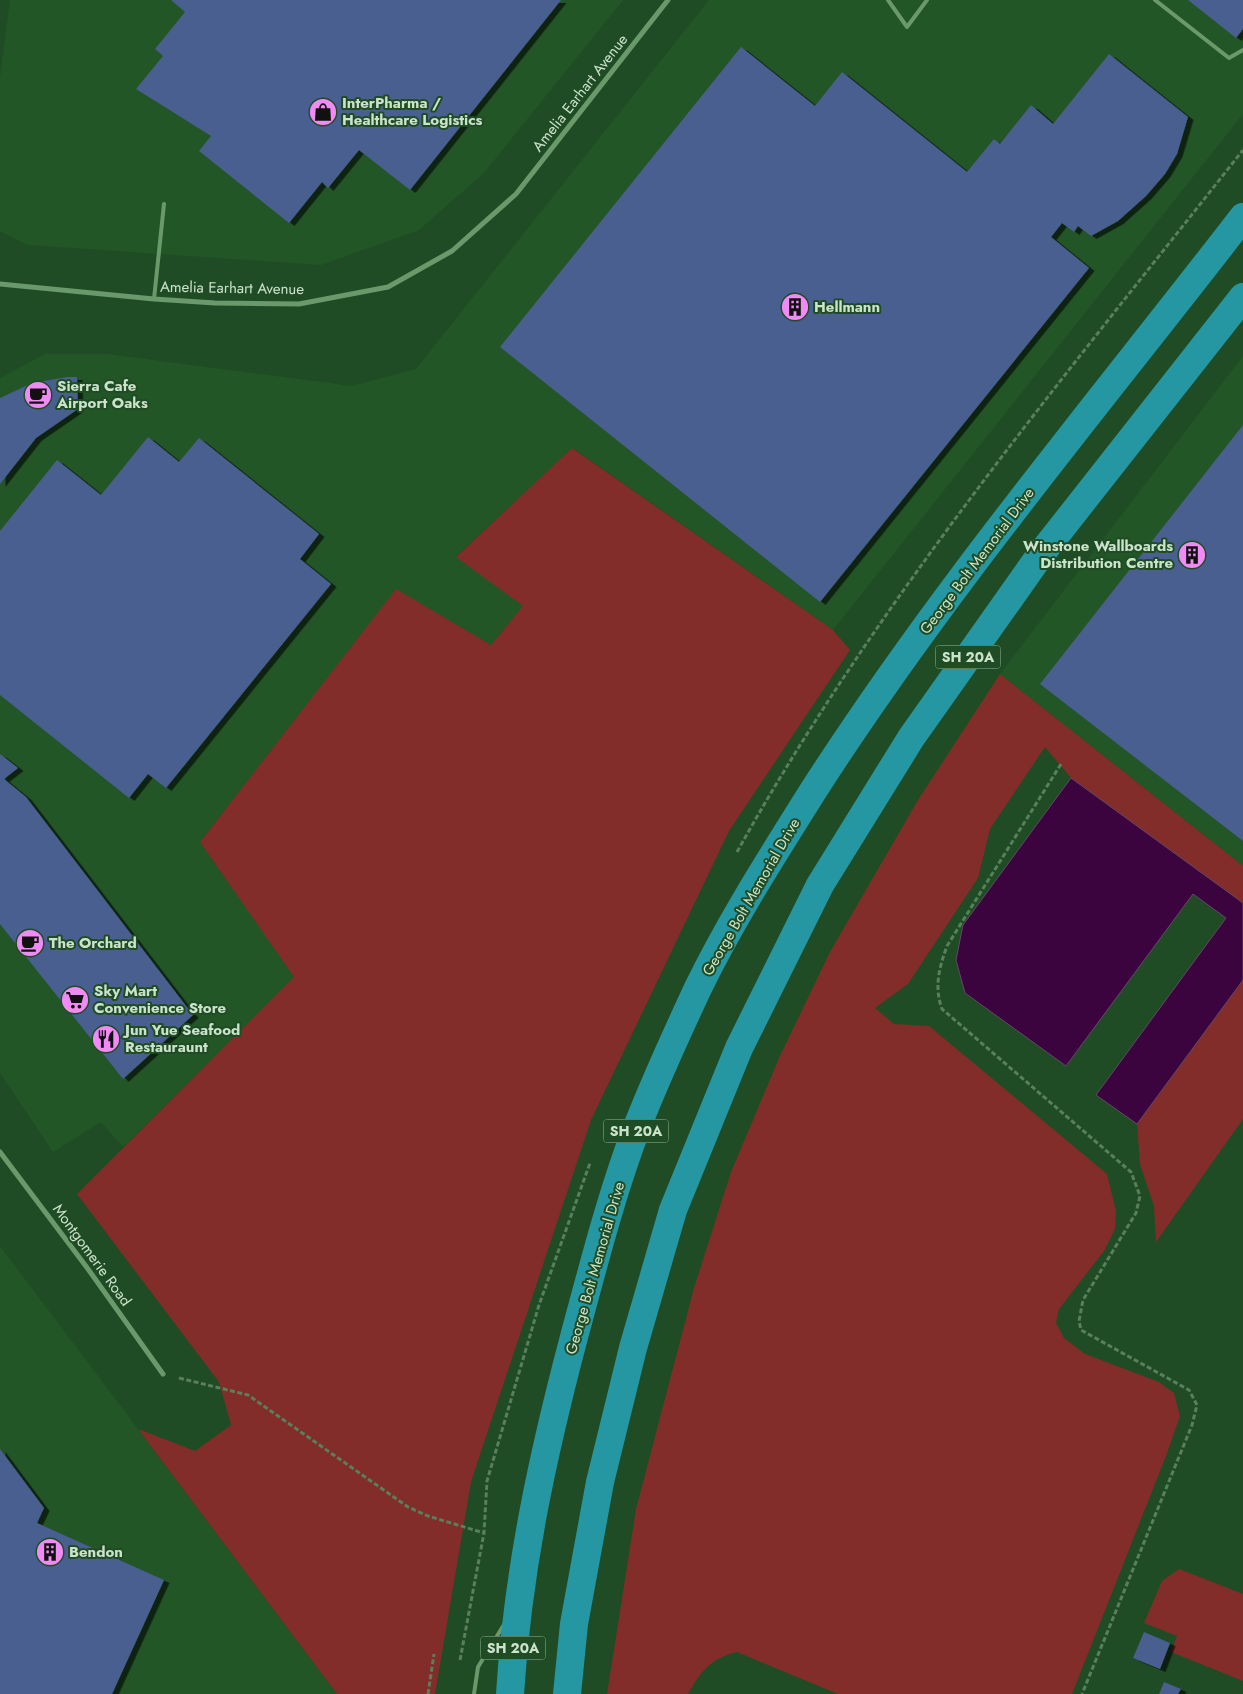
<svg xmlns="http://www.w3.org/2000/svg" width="1243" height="1694" font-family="Jost,sans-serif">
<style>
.built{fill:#225627}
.green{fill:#822d29}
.water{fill:#3c043f;stroke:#674769}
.building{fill:#485e8f;filter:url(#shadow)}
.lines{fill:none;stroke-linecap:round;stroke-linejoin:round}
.path{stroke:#597f5c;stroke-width:3;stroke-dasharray:5 2.5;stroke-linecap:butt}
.service{stroke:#6a996c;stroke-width:4}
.minor{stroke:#6a996c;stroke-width:5}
.motorway{stroke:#2497a3;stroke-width:28}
.labels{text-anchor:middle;stroke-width:4;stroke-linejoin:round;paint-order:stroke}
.shield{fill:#1f4c24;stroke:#97b699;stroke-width:1}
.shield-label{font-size:14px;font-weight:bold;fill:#cbe3cb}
.street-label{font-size:15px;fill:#cbe3cb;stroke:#1f4c24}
.poi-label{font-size:15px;font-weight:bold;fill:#cbe3cb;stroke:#1f4c24;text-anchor:start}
</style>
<defs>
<filter id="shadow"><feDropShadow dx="5.5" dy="3" stdDeviation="0" flood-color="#0009"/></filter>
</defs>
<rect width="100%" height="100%" fill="#1f4c24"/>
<g class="built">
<path d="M 10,0 L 623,0 L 483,174 L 419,230 L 321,265 L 28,245 L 0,231 L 0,77 Z"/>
<path d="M 709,0 L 1243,0 L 1243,114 L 833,630 L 573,448 L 456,556 L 524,606 L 491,645 L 396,590 L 200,842 L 295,977 L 123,1147 L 101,1122 L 53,1152 L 0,1073 L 0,378 L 45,354 L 107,354 L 352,386 L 416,369 Z"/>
<path d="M 1243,356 L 1243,866 L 1000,674 Z"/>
<path d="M 0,1246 L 138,1429 L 337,1694 L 0,1694 Z"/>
</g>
<g class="green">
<path d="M 572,448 L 833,630 L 850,650 L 729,831 L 591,1120 L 471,1482 L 435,1694 L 337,1694 L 138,1429 L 195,1451 L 231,1425 L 219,1382 L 77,1194 L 294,977 L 200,842 L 396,589 L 491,645 L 523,606 L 456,557 Z"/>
<path d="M 1000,674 L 1243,866 L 1243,903 L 1071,778 L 1045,747 L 990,829 L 978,878 L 908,984 L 875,1008 L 894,1024 L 929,1026 L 1107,1174 L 1116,1211 L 1115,1229 L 1104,1251 L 1059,1309 L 1056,1323 L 1064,1338 L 1085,1354 L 1159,1382 L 1174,1393 L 1180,1416 L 1166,1456 L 1072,1694 L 838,1694 L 737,1652 C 710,1659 701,1671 688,1694 L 607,1694 L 636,1509 L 694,1288 L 731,1172 L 779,1058 L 830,952 L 918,800 Z"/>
<path d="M 1243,980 L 1243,1119 L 1156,1242 L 1154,1206 L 1140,1164 L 1137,1124 Z"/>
<path d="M 1179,1569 L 1243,1594 L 1243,1681 L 1171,1652 L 1177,1636 L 1144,1623 L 1162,1581 Z"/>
</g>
<path class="water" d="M 1071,778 L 1243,903 L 1243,980 L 1137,1124 L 1096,1095 L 1226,918 L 1193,894 L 1066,1066 L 965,993 L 956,960 L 963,925 Z"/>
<g class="building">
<path d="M 171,0 L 561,0 L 410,190 L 359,150 L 328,188 L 322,182 L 289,223 L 199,151 L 211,136 L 136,89 L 163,56 L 155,49 L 185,12 Z"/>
<path d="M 1188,0 L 1243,0 L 1243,29 L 1236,38 Z"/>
<path d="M 741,47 L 815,106 L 842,72 L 967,172 L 994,139 L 1000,144 L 1031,105 L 1053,124 L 1109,54 L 1188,117 L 1177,154 L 1165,174 L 1146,196 L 1118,221 L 1091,236 L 1078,226 L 1074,232 L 1062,223 L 1051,237 L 1089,268 L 820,602 L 500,347 Z"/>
<path d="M 67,377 L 77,377 L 78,409 L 36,438 L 0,484 L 0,398 L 32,383 Z"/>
<path d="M 1243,425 L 1243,841 L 1040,684 Z"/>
<path d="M 148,437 L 179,462 L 199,438 L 319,534 L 300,559 L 331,584 L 166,788 L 148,774 L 129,798 L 0,695 L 0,531 L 57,460 L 101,495 Z"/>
<path d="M 0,754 L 18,768 L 4,779 L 26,797 L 193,1015 L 123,1079 L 0,924 Z"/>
<path d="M 0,1449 L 44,1508 L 37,1523 L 164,1580 L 112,1694 L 0,1694 Z"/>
<path d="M 1144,1632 L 1170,1643 L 1160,1669 L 1133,1658 Z"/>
<path d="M 1164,1682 L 1181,1689 L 1178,1694 L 1159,1694 Z"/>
</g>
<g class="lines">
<g class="path">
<path d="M 1061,764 L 947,946 C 939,968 934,987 942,1009 L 1131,1172 L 1140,1196 L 1136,1213 L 1083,1300 L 1079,1321 L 1081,1330 L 1189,1390 L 1197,1405 L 1192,1425 L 1082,1694"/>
<path d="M 737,852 C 877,600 1065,376 1243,150"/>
<path d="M 179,1378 L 248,1395 L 408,1507 L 428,1516 L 484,1533"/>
<path d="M 460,1660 L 484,1533 L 487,1481 L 539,1305 L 590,1163"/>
<path d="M 428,1694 L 434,1654"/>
</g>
<g class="service">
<path d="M 888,0 L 907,27 L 927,0"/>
<path d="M 1155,0 L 1229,58 L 1243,50"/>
<path d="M 154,299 L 164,204"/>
<path d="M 474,1694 L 478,1667 L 505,1623"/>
</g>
<g class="minor">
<path d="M 0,284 L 154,299 L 215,303 L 299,304 L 388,287 L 452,251 L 516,194 L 668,0"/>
<path d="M 0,1152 L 88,1269 L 163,1374"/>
</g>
<g class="motorway">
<path d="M 510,1694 C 518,1569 542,1458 574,1337 C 593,1267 611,1195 637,1127 C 655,1081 677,1033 698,988 C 731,920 773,855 813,791 C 942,590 1097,406 1243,217"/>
<path d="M 567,1694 L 574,1624 L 600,1482 L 633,1348 L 673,1210 L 739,1048 L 820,885 L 911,738 L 1041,554 L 1243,297"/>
</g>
</g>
<defs>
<symbol id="shop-disc" viewBox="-11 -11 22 22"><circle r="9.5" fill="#f08bf5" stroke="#1f4c24"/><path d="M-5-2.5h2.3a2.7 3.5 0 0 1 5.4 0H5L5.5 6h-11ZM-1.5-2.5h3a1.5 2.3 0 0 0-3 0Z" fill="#111"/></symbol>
<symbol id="building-disc" viewBox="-11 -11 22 22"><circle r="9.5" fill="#f08bf5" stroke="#1f4c24"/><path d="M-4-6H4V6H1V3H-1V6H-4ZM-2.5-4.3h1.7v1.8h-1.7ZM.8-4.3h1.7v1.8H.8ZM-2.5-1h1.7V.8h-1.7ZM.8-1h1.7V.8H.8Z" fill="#111"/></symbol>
<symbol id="cafe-disc" viewBox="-11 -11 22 22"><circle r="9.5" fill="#f08bf5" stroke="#1f4c24"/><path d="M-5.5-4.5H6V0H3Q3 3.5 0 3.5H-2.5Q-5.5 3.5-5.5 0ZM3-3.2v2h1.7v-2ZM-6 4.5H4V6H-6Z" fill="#111"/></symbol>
<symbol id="supermarket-disc" viewBox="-11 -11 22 22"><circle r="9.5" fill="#f08bf5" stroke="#1f4c24"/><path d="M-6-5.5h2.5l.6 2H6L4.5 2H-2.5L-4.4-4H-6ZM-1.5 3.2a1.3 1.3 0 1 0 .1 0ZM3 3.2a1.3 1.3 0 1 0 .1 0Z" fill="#111"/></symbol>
<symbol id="restaurant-disc" viewBox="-11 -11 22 22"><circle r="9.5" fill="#f08bf5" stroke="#1f4c24"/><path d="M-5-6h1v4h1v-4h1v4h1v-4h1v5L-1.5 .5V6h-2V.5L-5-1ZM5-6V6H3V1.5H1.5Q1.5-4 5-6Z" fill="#111"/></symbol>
</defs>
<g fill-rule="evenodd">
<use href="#shop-disc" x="307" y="96" width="32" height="32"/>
<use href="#building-disc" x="779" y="291" width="32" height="32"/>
<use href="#cafe-disc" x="22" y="379" width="32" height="32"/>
<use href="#building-disc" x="1176" y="539" width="32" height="32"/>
<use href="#cafe-disc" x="14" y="927" width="32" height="32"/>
<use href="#supermarket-disc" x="59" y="984" width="32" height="32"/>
<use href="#restaurant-disc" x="90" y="1023" width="32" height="32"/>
<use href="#building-disc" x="34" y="1536" width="32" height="32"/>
</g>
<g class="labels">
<g class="shield">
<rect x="935.5" y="645.5" width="65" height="23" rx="4"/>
<rect x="603.5" y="1119.5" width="65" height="23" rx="4"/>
<rect x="480.5" y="1636.5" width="65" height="23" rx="4"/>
</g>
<g class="shield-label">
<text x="968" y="662">SH 20A</text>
<text x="636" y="1136">SH 20A</text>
<text x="513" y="1653">SH 20A</text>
</g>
<g class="street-label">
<text transform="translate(580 93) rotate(-52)" y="5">Amelia Earhart Avenue</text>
<text transform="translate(232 288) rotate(1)" y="5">Amelia Earhart Avenue</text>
<text transform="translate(977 561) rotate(-53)" y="5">George Bolt Memorial Drive</text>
<text transform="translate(751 897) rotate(-60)" y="5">George Bolt Memorial Drive</text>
<text transform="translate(92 1255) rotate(54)" y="5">Montgomerie Road</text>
<text transform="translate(595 1268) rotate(-74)" y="5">George Bolt Memorial Drive</text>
</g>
<g class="poi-label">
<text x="342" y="108">InterPharma /<tspan x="342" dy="17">Healthcare Logistics</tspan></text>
<text x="814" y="312">Hellmann</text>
<text x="57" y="391">Sierra Cafe<tspan x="57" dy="17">Airport Oaks</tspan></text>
<text x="1173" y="551" text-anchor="end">Winstone Wallboards<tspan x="1173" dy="17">Distribution Centre</tspan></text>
<text x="49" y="948">The Orchard</text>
<text x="94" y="996">Sky Mart<tspan x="94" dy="17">Convenience Store</tspan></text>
<text x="125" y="1035">Jun Yue Seafood<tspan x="125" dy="17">Restauraunt</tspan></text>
<text x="69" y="1557">Bendon</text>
</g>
</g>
</svg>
